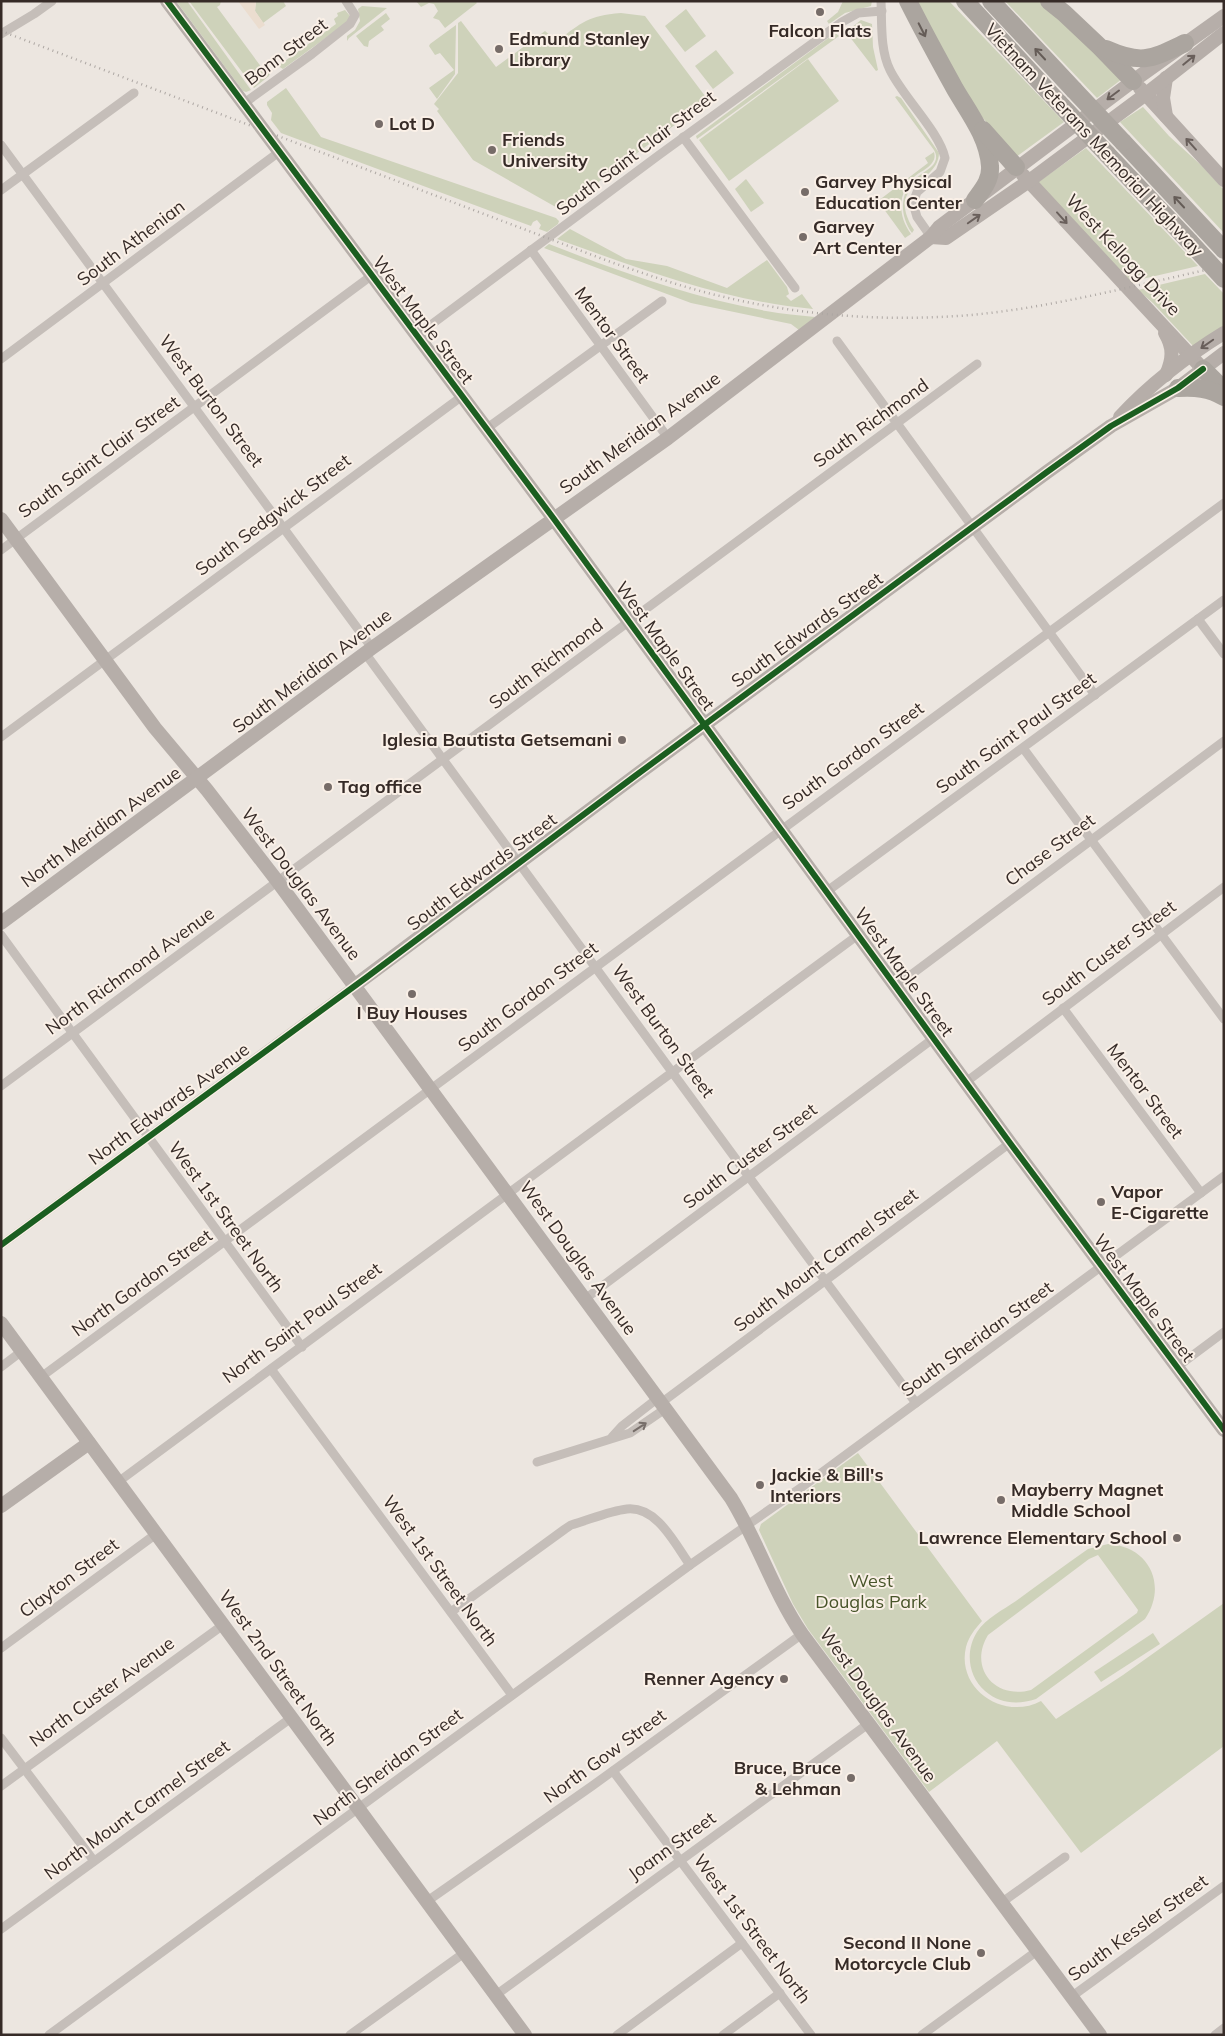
<svg xmlns="http://www.w3.org/2000/svg" width="1225" height="2036" font-family="Mulish,sans-serif">
<style>
.green{fill:#ced2ba;fill-rule:evenodd}
.plaza{fill:#ebddcf}
.lines{fill:none;stroke-linecap:round;stroke-linejoin:round}
.street{stroke:#c5beb9;stroke-width:9}
.secondary{stroke:#b6aea9;stroke-width:14}
.highway{stroke:#aba59f;stroke-width:18}
.rail{stroke:#ada7a3;stroke-width:2.5;stroke-dasharray:1 4;stroke-linecap:butt}
.highway-bridge{stroke:#aba59f;stroke-width:18}
.cycleway-casing{stroke:#faf0e7;stroke-width:9}
.cycleway{stroke:#1b5e20;stroke-width:6}
.oneway{stroke:#655c57}
.oneway2{stroke:#695f5b}
.oneway3{stroke:#766d69}
.poi-dot{fill:#766c68;stroke:#faf0e7;stroke-width:2}
.labels{text-anchor:middle;stroke-width:4;stroke-linejoin:round;paint-order:stroke}
.poi-label{font-size:18px;font-weight:bold;fill:#362b27;stroke:#faf0e7;text-anchor:start}
.street-label{font-size:18px;fill:#362b27;stroke:#faf0e7}
.park-label{font-size:18px;fill:#48552a;stroke:#faf0e7}
</style>
<rect width="100%" height="100%" fill="#ece6e0"/>
<g class="green">
<path d="M 176,1 L 187,1 L 251,90 L 246,92 L 243,91 Z"/>
<path d="M 189,1 L 221,1 L 220,5 L 217,7 L 262,68 L 267,65 L 271,70 L 269,76 L 254,88 Z"/>
<path d="M 256,1 L 283,1 L 286,6 L 263,23 L 255,11 Z"/>
<path d="M 416,1 L 475,1 L 477,3 L 445,28 L 439,20 L 433,18 L 438,11 L 434,4 L 429,3 L 421,7 Z"/>
<path d="M 843,1 L 872,1 L 871,6 L 845,13 L 829,24 L 827,21 L 838,12 Z"/>
<path d="M 915,1 L 949,1 L 1064,122 L 1016,157 L 982,117 L 945,59 Z"/>
<path d="M 1005,1 L 1041,1 L 1122,79 L 1097,98 Z"/>
<path d="M 362,6 L 387,8 L 349,38 L 347,41 L 347,36 L 355,30 L 360,21 L 358,9 Z"/>
<path d="M 686,9 L 706,36 L 685,52 L 665,26 Z"/>
<path d="M 345,10 L 350,16 L 349,21 L 283,69 L 278,66 L 336,24 L 334,19 L 338,16 L 337,13 Z"/>
<path d="M 386,13 L 390,19 L 381,26 L 384,30 L 369,41 L 368,47 L 364,46 L 356,36 Z"/>
<path d="M 621,13 L 645,16 L 708,100 L 561,210 L 473,160 L 437,111 L 439,109 L 434,104 L 458,73 L 458,23 L 461,21 L 496,67 L 545,31 L 557,41 C 583,22 587,16 621,13 Z"/>
<path d="M 861,20 L 872,24 L 873,47 L 878,70 L 876,71 L 846,32 Z"/>
<path d="M 456,25 L 455,74 L 437,99 L 429,88 L 454,70 L 440,53 L 435,55 L 429,46 L 430,44 Z"/>
<path d="M 835,33 L 839,36 L 697,139 L 696,136 Z"/>
<path d="M 716,50 L 734,73 L 713,89 L 695,66 Z"/>
<path d="M 808,59 L 839,101 L 729,181 L 699,140 Z"/>
<path d="M 286,88 L 321,137 L 556,218 L 559,221 L 558,224 L 547,232 L 539,229 L 541,225 L 537,220 L 533,222 L 531,226 L 281,133 L 271,120 L 272,113 L 267,105 L 267,102 Z"/>
<path d="M 897,96 L 901,98 L 939,153 C 938,185 884,181 914,230 L 912,233 C 900,216 899,194 915,179 C 920,174 929,170 933,165 C 937,160 937,155 934,150 L 895,97 Z"/>
<path d="M 1143,107 L 1169,136 L 1202,166 L 1224,190 L 1224,233 L 1120,122 Z"/>
<path d="M 1086,148 L 1198,266 L 1138,280 L 1132,284 L 1125,279 L 1126,274 L 1121,270 L 1118,272 L 1037,183 Z"/>
<path d="M 934,152 C 935,156 935,159 932,163 C 928,169 919,172 914,177 C 897,194 898,216 911,234 L 905,238 L 878,201 L 928,163 L 925,158 Z"/>
<path d="M 746,179 L 764,203 L 751,212 L 735,189 Z"/>
<path d="M 570,229 L 626,259 L 667,266 L 727,288 L 767,260 L 787,287 L 789,294 L 786,296 L 791,301 L 802,294 L 813,309 C 724,301 641,269 557,239 Z"/>
<path d="M 549,244 C 620,272 691,297 766,311 C 782,314 799,315 815,317 L 799,330 L 791,324 L 691,303 L 544,248 Z"/>
<path d="M 1205,274 L 1224,294 L 1224,329 L 1194,347 L 1153,303 L 1138,290 Z"/>
<path d="M 858,1453 L 982,1621 C 975,1629 969,1636 966,1647 C 956,1689 1004,1721 1041,1701 L 1056,1719 L 1123,1675 L 1224,1603 L 1224,1746 L 1081,1853 L 997,1741 L 929,1792 L 808,1629 L 793,1604 L 759,1530 L 761,1524 Z"/>
<path d="M 1108,1544 C 1149,1546 1168,1585 1145,1619 L 1036,1699 C 1018,1705 1000,1704 985,1691 C 968,1676 965,1651 977,1632 C 986,1618 1003,1610 1016,1601 C 1040,1583 1064,1566 1088,1549 ZM 1098,1555 L 1138,1610 L 1137,1613 L 1031,1690 C 995,1700 968,1668 988,1635 L 1089,1559 Z"/>
<path d="M 1153,1633 L 1160,1644 L 1101,1682 L 1094,1672 Z"/>
</g>
<path class="plaza" d="M 238,1 L 256,1 L 255,11 L 265,25 L 259,29 Z"/>
<g class="lines">
<g class="street">
<path d="M 881,1 C 882,23 880,50 890,70 C 903,97 939,131 945,158 L 940,172 L 917,192 L 913,203 L 917,217 L 931,237"/>
<path d="M 1,34 L 34,14 L 52,1"/>
<path d="M 243,104 L 312,54 L 350,24 L 355,15 L 346,1"/>
<path d="M 683,137 L 795,288"/>
<path d="M 1,145 L 372,648"/>
<path d="M 1,190 L 134,93"/>
<path d="M 531,250 L 668,438"/>
<path d="M 416,336 L 659,155 L 842,22 L 858,13 L 882,11"/>
<path d="M 837,341 L 1095,695"/>
<path d="M 1,359 L 279,152"/>
<path d="M 486,429 L 662,301"/>
<path d="M 1,550 L 371,276"/>
<path d="M 1198,619 L 1224,654"/>
<path d="M 365,653 L 804,1252 L 916,1403"/>
<path d="M 1,737 L 461,397"/>
<path d="M 1023,748 L 1224,1019"/>
<path d="M 826,892 L 1224,600"/>
<path d="M 1,935 L 302,1347"/>
<path d="M 896,986 L 1224,741"/>
<path d="M 1063,1008 L 1201,1193"/>
<path d="M 966,1082 L 1224,887"/>
<path d="M 1,1086 L 977,364"/>
<path d="M 1,1245 L 354,986"/>
<path d="M 585,1299 L 934,1038"/>
<path d="M 1,1367 L 22,1351"/>
<path d="M 1177,1367 L 1224,1332"/>
<path d="M 271,1369 L 512,1695"/>
<path d="M 41,1377 L 1224,503"/>
<path d="M 661,1403 L 1010,1143"/>
<path d="M 612,1437 L 622,1426 L 658,1398"/>
<path d="M 537,1462 L 630,1433 L 665,1409"/>
<path d="M 118,1482 L 858,935"/>
<path d="M 451,1612 L 565,1529 L 571,1525 C 589,1520 609,1511 627,1509 C 657,1506 675,1544 690,1565"/>
<path d="M 1,1648 L 156,1534"/>
<path d="M 1,1738 L 94,1861"/>
<path d="M 613,1771 L 811,2035"/>
<path d="M 1,1786 L 223,1625"/>
<path d="M 426,1902 L 592,1786 L 802,1634"/>
<path d="M 1001,1903 L 1065,1857"/>
<path d="M 1,1929 L 291,1718"/>
<path d="M 496,1995 L 868,1724"/>
<path d="M 1071,1997 L 1224,1886"/>
<path d="M 49,2035 L 690,1565 L 802,1487 L 1224,1176"/>
<path d="M 350,2035 L 464,1953"/>
<path d="M 617,2035 L 742,1943"/>
<path d="M 723,2035 L 780,1993"/>
<path d="M 922,2035 L 1037,1951"/>
<path d="M 1215,2035 L 1224,2028"/>
</g>
<g class="secondary">
<path d="M 167,1 L 554,519 L 1010,1143 L 1224,1430"/>
<path d="M 1140,88 L 1224,180"/>
<path d="M 1166,116 L 1163,98 L 1166,78"/>
<path d="M 1023,175 L 1203,369"/>
<path d="M 931,237 L 946,238 L 1029,181 L 1146,94 L 1224,33"/>
<path d="M 1165,333 C 1174,348 1173,359 1166,375"/>
<path d="M 1120,417 C 1148,386 1188,355 1224,333"/>
<path d="M 1,519 L 155,728 L 207,790 L 278,882 L 731,1498 C 758,1542 773,1591 802,1634 L 1100,2035"/>
<path d="M 1,923 L 372,648 L 668,438 L 931,237 L 939,227 L 1133,81 L 1224,16"/>
<path d="M 354,986 L 635,776 L 1047,472 L 1111,426 L 1178,388 L 1224,353"/>
<path d="M 1,1323 L 525,2035"/>
<path d="M 1,1506 L 89,1443"/>
</g>
<g class="highway">
<path d="M 908,1 C 923,31 939,60 955,89 C 969,113 988,137 990,166 C 991,180 983,189 975,200"/>
<path d="M 965,1 L 1059,103"/>
<path d="M 991,1 L 1074,90"/>
<path d="M 1049,1 L 1064,13 L 1100,47 L 1133,81"/>
<path d="M 1106,49 C 1142,65 1151,59 1185,43"/>
<path d="M 983,130 L 1016,167"/>
<path d="M 1123,142 L 1224,250"/>
<path d="M 1107,154 L 1190,242"/>
<path d="M 1203,369 L 1224,390"/>
<path d="M 1178,388 C 1195,387 1209,388 1224,397"/>
</g>
<path class="rail" d="M 1,31 L 608,261 C 645,274 682,287 720,296 C 802,316 887,322 971,315 C 1056,307 1140,284 1224,266"/>
<g class="highway-bridge">
<path d="M 1074,90 L 1123,142"/>
<path d="M 1059,103 L 1107,154"/>
<path d="M 1190,242 L 1224,279"/>
</g>
<defs>
<g id="cycleway">
<path d="M 167,1 L 554,519 L 1010,1143 L 1224,1430"/>
<path d="M 1,1245 L 367,977 L 635,776 L 1047,472 L 1111,426 L 1178,388 L 1203,369"/>
</g>
</defs>
<use href="#cycleway" class="cycleway-casing"/>
<use href="#cycleway" class="cycleway"/>
</g>
<defs><path id="oneway-shaft" d="M-6 0H5M1.5-3L5.5 0L1.5 3" fill="none" stroke-width="1.6" stroke-linecap="round" stroke-linejoin="round" transform="scale(1.25)"/></defs>
<g class="oneway">
<use href="#oneway-shaft" transform="translate(922 30) rotate(63)"/>
<use href="#oneway-shaft" transform="translate(1040 54) rotate(-133)"/>
<use href="#oneway-shaft" transform="translate(1179 202) rotate(-133)"/>
</g>
<g class="oneway2">
<use href="#oneway-shaft" transform="translate(1189 60) rotate(-39)"/>
<use href="#oneway-shaft" transform="translate(1113 95) rotate(143)"/>
<use href="#oneway-shaft" transform="translate(1191 144) rotate(-132)"/>
<use href="#oneway-shaft" transform="translate(1062 218) rotate(48)"/>
<use href="#oneway-shaft" transform="translate(974 219) rotate(-35)"/>
<use href="#oneway-shaft" transform="translate(1207 344) rotate(145)"/>
</g>
<use class="oneway3" href="#oneway-shaft" transform="translate(640 1427) rotate(-33)"/>
<g class="poi-dot">
<circle cx="820" cy="12" r="5"/>
<circle cx="499" cy="49" r="5"/>
<circle cx="379" cy="124" r="5"/>
<circle cx="492" cy="150" r="5"/>
<circle cx="805" cy="192" r="5"/>
<circle cx="803" cy="237" r="5"/>
<circle cx="622" cy="740" r="5"/>
<circle cx="328" cy="787" r="5"/>
<circle cx="412" cy="994" r="5"/>
<circle cx="1101" cy="1202" r="5"/>
<circle cx="760" cy="1485" r="5"/>
<circle cx="1001" cy="1500" r="5"/>
<circle cx="1177" cy="1538" r="5"/>
<circle cx="784" cy="1679" r="5"/>
<circle cx="851" cy="1778" r="5"/>
<circle cx="981" cy="1953" r="5"/>
</g>
<g class="labels">
<g class="poi-label">
<text x="820" y="37" text-anchor="middle">Falcon Flats</text>
<text x="509" y="45">Edmund Stanley<tspan x="509" dy="21">Library</tspan></text>
<text x="389" y="130">Lot D</text>
<text x="502" y="146">Friends<tspan x="502" dy="21">University</tspan></text>
<text x="815" y="188">Garvey Physical<tspan x="815" dy="21">Education Center</tspan></text>
<text x="813" y="233">Garvey<tspan x="813" dy="21">Art Center</tspan></text>
<text x="612" y="746" text-anchor="end">Iglesia Bautista Getsemani</text>
<text x="338" y="793">Tag office</text>
<text x="412" y="1019" text-anchor="middle">I Buy Houses</text>
<text x="1111" y="1198">Vapor<tspan x="1111" dy="21">E-Cigarette</tspan></text>
<text x="770" y="1481">Jackie &amp; Bill's<tspan x="770" dy="21">Interiors</tspan></text>
<text x="1011" y="1496">Mayberry Magnet<tspan x="1011" dy="21">Middle School</tspan></text>
<text x="1167" y="1544" text-anchor="end">Lawrence Elementary School</text>
<text x="774" y="1685" text-anchor="end">Renner Agency</text>
<text x="841" y="1774" text-anchor="end">Bruce, Bruce<tspan x="841" dy="21">&amp; Lehman</tspan></text>
<text x="971" y="1949" text-anchor="end">Second II None<tspan x="971" dy="21">Motorcycle Club</tspan></text>
</g>
<g class="street-label">
<text transform="translate(286 52) rotate(-37)" y="6">Bonn Street</text>
<text transform="translate(1094 140) rotate(47)" y="6">Vietnam Veterans Memorial Highway</text>
<text transform="translate(636 153) rotate(-37)" y="6">South Saint Clair Street</text>
<text transform="translate(131 243) rotate(-37)" y="6">South Athenian</text>
<text transform="translate(1123 255) rotate(47)" y="6">West Kellogg Drive</text>
<text transform="translate(423 320) rotate(53)" y="6">West Maple Street</text>
<text transform="translate(612 335) rotate(54)" y="6">Mentor Street</text>
<text transform="translate(211 401) rotate(53)" y="6">West Burton Street</text>
<text transform="translate(871 423) rotate(-36)" y="6">South Richmond</text>
<text transform="translate(640 433) rotate(-36)" y="6">South Meridian Avenue</text>
<text transform="translate(99 457) rotate(-36)" y="6">South Saint Clair Street</text>
<text transform="translate(273 515) rotate(-37)" y="6">South Sedgwick Street</text>
<text transform="translate(807 630) rotate(-36)" y="6">South Edwards Street</text>
<text transform="translate(665 646) rotate(54)" y="6">West Maple Street</text>
<text transform="translate(546 664) rotate(-37)" y="6">South Richmond</text>
<text transform="translate(312 671) rotate(-37)" y="6">South Meridian Avenue</text>
<text transform="translate(1016 733) rotate(-36)" y="6">South Saint Paul Street</text>
<text transform="translate(853 756) rotate(-36)" y="6">South Gordon Street</text>
<text transform="translate(101 827) rotate(-36)" y="6">North Meridian Avenue</text>
<text transform="translate(1050 850) rotate(-37)" y="6">Chase Street</text>
<text transform="translate(482 872) rotate(-37)" y="6">South Edwards Street</text>
<text transform="translate(301 884) rotate(53)" y="6">West Douglas Avenue</text>
<text transform="translate(1109 953) rotate(-37)" y="6">South Custer Street</text>
<text transform="translate(130 971) rotate(-36)" y="6">North Richmond Avenue</text>
<text transform="translate(904 972) rotate(54)" y="6">West Maple Street</text>
<text transform="translate(528 997) rotate(-37)" y="6">South Gordon Street</text>
<text transform="translate(663 1031) rotate(54)" y="6">West Burton Street</text>
<text transform="translate(1145 1091) rotate(53)" y="6">Mentor Street</text>
<text transform="translate(169 1104) rotate(-36)" y="6">North Edwards Avenue</text>
<text transform="translate(750 1156) rotate(-37)" y="6">South Custer Street</text>
<text transform="translate(226 1217) rotate(54)" y="6">West 1st Street North</text>
<text transform="translate(578 1258) rotate(54)" y="6">West Douglas Avenue</text>
<text transform="translate(826 1260) rotate(-37)" y="6">South Mount Carmel Street</text>
<text transform="translate(142 1283) rotate(-36)" y="6">North Gordon Street</text>
<text transform="translate(1144 1298) rotate(53)" y="6">West Maple Street</text>
<text transform="translate(302 1323) rotate(-36)" y="6">North Saint Paul Street</text>
<text transform="translate(977 1339) rotate(-36)" y="6">South Sheridan Street</text>
<text transform="translate(440 1571) rotate(54)" y="6">West 1st Street North</text>
<text transform="translate(69 1578) rotate(-37)" y="6">Clayton Street</text>
<text transform="translate(278 1668) rotate(54)" y="6">West 2nd Street North</text>
<text transform="translate(102 1692) rotate(-36)" y="6">North Custer Avenue</text>
<text transform="translate(878 1705) rotate(54)" y="6">West Douglas Avenue</text>
<text transform="translate(605 1756) rotate(-36)" y="6">North Gow Street</text>
<text transform="translate(388 1767) rotate(-37)" y="6">North Sheridan Street</text>
<text transform="translate(137 1810) rotate(-36)" y="6">North Mount Carmel Street</text>
<text transform="translate(672 1846) rotate(-36)" y="6">Joann Street</text>
<text transform="translate(1138 1928) rotate(-36)" y="6">South Kessler Street</text>
<text transform="translate(752 1929) rotate(53)" y="6">West 1st Street North</text>
</g>
<g class="park-label">
<text x="871" y="1587">West<tspan x="871" dy="21">Douglas Park</tspan></text>
</g>
</g>
<rect width="1225" height="2036" fill="none" stroke="#362b27" stroke-width="5"/>
</svg>
